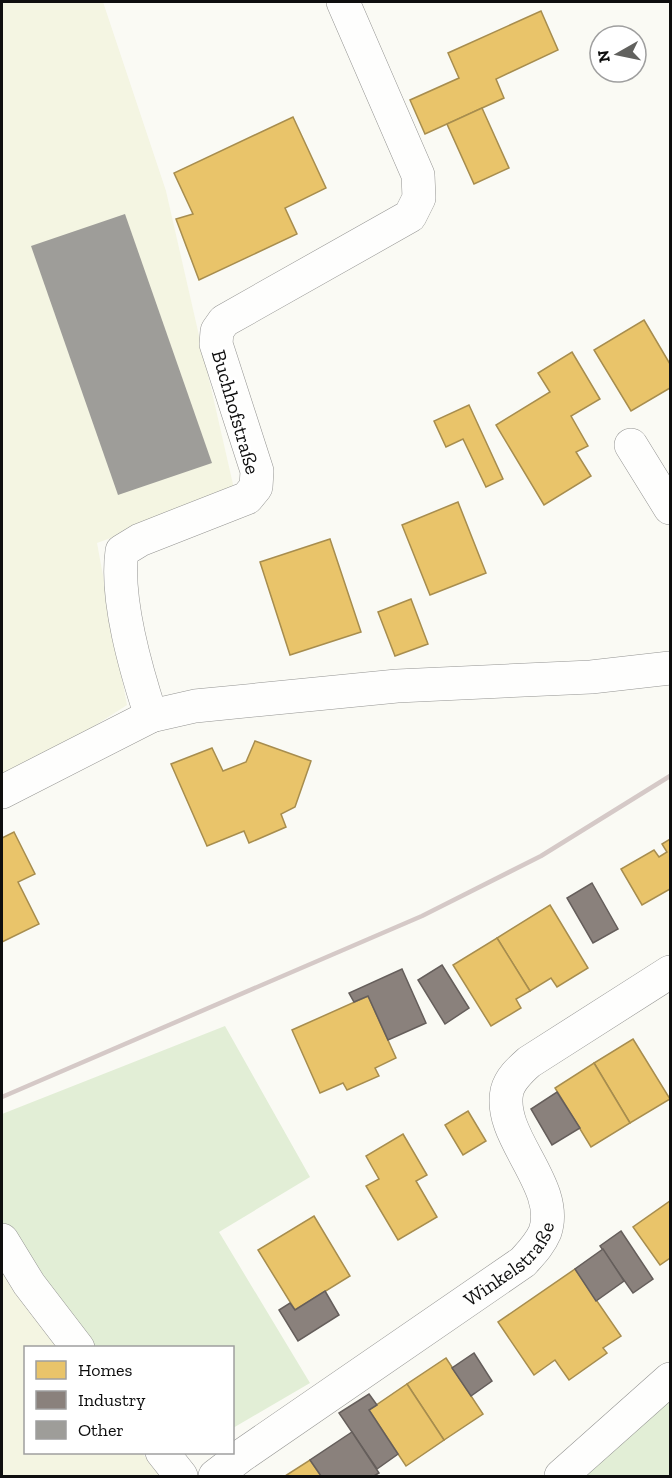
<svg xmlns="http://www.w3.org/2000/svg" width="672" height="1478" font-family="'Zilla Slab',serif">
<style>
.farmland{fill:#f4f5e2}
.green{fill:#e2eed6}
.homes{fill:#e9c46a;stroke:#a78d4e;stroke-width:1.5}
.industry{fill:#8a817c;stroke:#655e5b;stroke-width:1.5}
.building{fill:#9e9d99}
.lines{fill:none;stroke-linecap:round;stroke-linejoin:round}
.minor-casing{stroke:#949492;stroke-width:34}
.minor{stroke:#fefefd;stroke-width:33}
.rail{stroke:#d5c9c7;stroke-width:4.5}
.labels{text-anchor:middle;stroke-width:6;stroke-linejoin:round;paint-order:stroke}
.street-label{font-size:20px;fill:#0e0e0e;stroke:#fff}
</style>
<rect width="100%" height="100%" fill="#fafaf4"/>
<g class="farmland">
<path d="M 2,2 L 103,2 L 166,191 L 235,493 L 97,543 L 127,705 L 2,785 Z"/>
<path d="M 2,1269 L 61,1347 L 26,1348 L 26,1452 L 142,1453 L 161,1476 L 2,1476 Z"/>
</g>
<g class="green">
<path d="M 225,1026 L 310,1177 L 219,1232 L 310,1383 L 233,1428 L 232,1348 L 61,1347 L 2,1269 L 2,1114 Z"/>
<path d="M 670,1397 L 670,1476 L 568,1476 Z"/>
</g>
<g class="homes">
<path d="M 541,11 L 558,50 L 496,79 L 504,98 L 425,134 L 410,100 L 459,78 L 448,53 Z"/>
<path d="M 482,108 L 509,168 L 474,184 L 447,124 Z"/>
<path d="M 293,117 L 326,188 L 285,208 L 297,234 L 199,280 L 176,219 L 193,214 L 174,173 Z"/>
<path d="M 644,320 L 670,364 L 670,388 L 631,411 L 594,350 Z"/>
<path d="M 572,352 L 600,399 L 571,416 L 588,446 L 576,452 L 591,476 L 544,505 L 496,425 L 550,392 L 538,373 Z"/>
<path d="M 469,405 L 503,479 L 486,487 L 463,439 L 446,447 L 434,421 Z"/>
<path d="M 458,502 L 486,573 L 430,595 L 402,525 Z"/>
<path d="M 330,539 L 361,632 L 290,655 L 260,562 Z"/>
<path d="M 411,599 L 428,644 L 395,656 L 378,612 Z"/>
<path d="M 255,741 L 311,761 L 295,807 L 281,814 L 286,827 L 249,843 L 244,831 L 207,846 L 171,764 L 212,748 L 223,771 L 246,762 Z"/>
<path d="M 14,832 L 35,874 L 18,882 L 39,924 L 2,942 L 2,838 Z"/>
<path d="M 670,839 L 670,889 L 642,905 L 621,869 L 654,850 L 659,857 L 667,852 L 662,844 Z"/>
<path d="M 550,905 L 588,968 L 557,987 L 551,978 L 530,991 L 497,938 Z"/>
<path d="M 497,938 L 530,991 L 516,999 L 521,1008 L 491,1026 L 453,965 Z"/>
<path d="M 368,996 L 396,1058 L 375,1068 L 379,1076 L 347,1090 L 343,1083 L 320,1093 L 292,1030 Z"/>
<path d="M 633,1039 L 670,1099 L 630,1123 L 594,1063 Z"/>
<path d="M 594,1063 L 630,1123 L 591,1147 L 555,1088 Z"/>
<path d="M 468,1111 L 486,1141 L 463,1155 L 445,1125 Z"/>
<path d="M 403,1134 L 427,1175 L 416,1181 L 437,1217 L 398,1240 L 366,1186 L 379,1179 L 366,1156 Z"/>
<path d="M 670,1201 L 670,1258 L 660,1265 L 633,1227 Z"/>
<path d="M 314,1216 L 350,1276 L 295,1310 L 258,1250 Z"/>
<path d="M 575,1269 L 621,1336 L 603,1348 L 607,1353 L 569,1380 L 555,1360 L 534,1375 L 498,1322 Z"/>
<path d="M 446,1358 L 483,1414 L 444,1440 L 407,1384 Z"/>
<path d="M 407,1384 L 444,1440 L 406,1466 L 369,1410 Z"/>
<path d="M 310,1460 L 321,1476 L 285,1476 Z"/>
</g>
<g class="industry">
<path d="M 592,883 L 618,929 L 593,943 L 567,898 Z"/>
<path d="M 442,965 L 469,1008 L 445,1024 L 418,980 Z"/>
<path d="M 402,969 L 426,1023 L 388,1040 L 368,996 L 354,1002 L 349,993 Z"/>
<path d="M 557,1092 L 580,1128 L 552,1145 L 531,1109 Z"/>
<path d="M 621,1231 L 653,1279 L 633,1293 L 600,1246 Z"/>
<path d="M 603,1249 L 624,1281 L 596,1301 L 575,1269 Z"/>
<path d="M 325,1291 L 339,1315 L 298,1341 L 279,1310 L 290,1303 L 295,1310 Z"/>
<path d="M 474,1353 L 492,1381 L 471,1396 L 452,1368 Z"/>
<path d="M 369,1394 L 377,1405 L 369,1410 L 398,1454 L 377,1469 L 339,1413 Z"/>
<path d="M 352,1432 L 379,1473 L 374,1476 L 321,1476 L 310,1460 Z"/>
</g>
<path class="building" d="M 125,214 L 212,463 L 118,495 L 31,246 Z"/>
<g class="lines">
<defs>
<g id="minor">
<path d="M 631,445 L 670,508"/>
<path d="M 151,716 C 136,670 115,599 122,551 L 140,540 L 247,498 L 256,487 L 257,471 L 216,344 L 217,331 L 224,321 L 410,216 L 419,198 L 418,175 L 343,2"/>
<path d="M 2,792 L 151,716 L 195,706 L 397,686 L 591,677 L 670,668"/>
<path d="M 2,1240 L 29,1284 L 78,1348"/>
<path d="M 162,1452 L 181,1476"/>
<path id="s1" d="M 215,1476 L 241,1456 L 523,1262 C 531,1253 540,1244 545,1232 C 561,1185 497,1137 507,1091 C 510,1079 520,1070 529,1062 L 670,972"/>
<path d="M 561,1476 L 670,1379"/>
</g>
</defs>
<use href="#minor" class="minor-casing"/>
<use href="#minor" class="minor"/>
<path class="rail" d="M 2,1097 L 422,916 L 541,856 L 670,776"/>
</g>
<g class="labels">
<g class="street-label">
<text transform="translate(236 412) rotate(74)" y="7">Buchhofstraße</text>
<text dy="7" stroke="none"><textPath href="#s1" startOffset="364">Winkelstraße</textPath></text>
</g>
</g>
<rect width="672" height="1478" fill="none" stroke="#0e0e0e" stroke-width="6"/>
<rect x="24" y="1346" width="210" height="108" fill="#ffffff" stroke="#9f9f9f" stroke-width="1.5"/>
<rect x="36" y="1361" width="30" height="18" fill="#e9c46a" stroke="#9f9f9f" stroke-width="1.5"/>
<text x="78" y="1376" font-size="18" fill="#0e0e0e">Homes</text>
<rect x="36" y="1391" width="30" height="18" fill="#8a817c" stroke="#9f9f9f" stroke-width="1.5"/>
<text x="78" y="1406" font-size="18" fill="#0e0e0e">Industry</text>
<rect x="36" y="1421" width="30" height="18" fill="#9e9d99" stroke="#9f9f9f" stroke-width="1.5"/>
<text x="78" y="1436" font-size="18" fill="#0e0e0e">Other</text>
<g transform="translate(618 54) rotate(261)"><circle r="28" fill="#ffffff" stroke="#9f9f9f" stroke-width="1.5"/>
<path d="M0-4.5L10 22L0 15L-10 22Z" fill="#61615e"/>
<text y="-9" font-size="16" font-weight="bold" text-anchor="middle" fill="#0e0e0e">N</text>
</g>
</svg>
